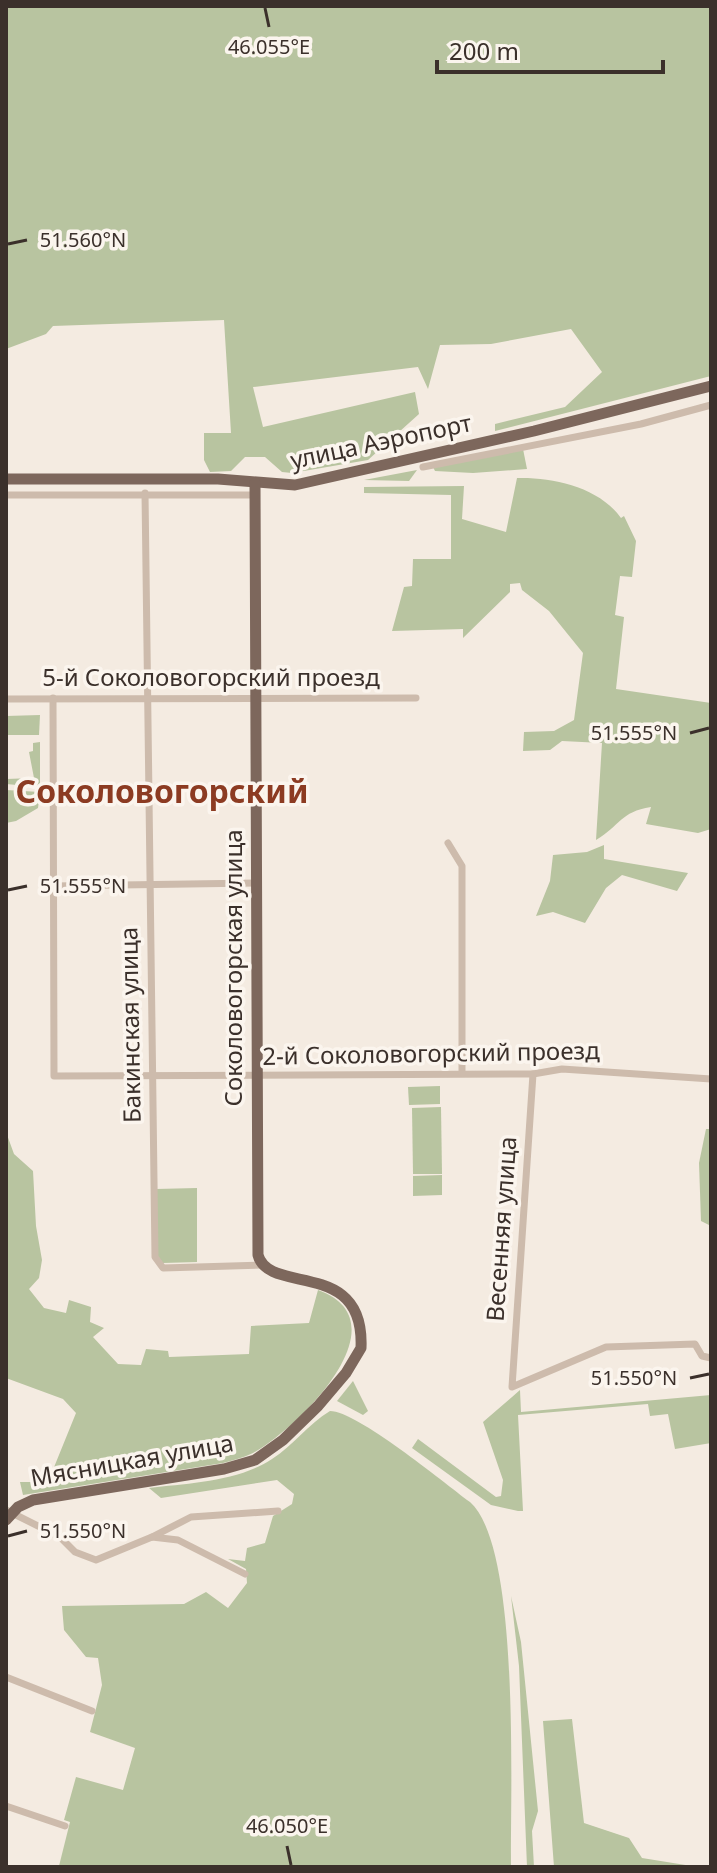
<svg xmlns="http://www.w3.org/2000/svg" width="717" height="1873" font-family="'Noto Sans',sans-serif">
<style>
.green{fill:#b8c4a0}
.lines{fill:none;stroke-linecap:round;stroke-linejoin:round}
.street{stroke:#cdbbac;stroke-width:7}
.primary{stroke:#7d675c;stroke-width:11}
.ticks{fill:none;stroke:#3b302b;stroke-width:3}
.labels{text-anchor:middle;stroke-width:7;stroke-linejoin:round;paint-order:stroke}
.street-label{font-size:24px;fill:#3b302b;stroke:#fbf5ee}
.district-label{font-size:32px;font-weight:bold;fill:#8c3b22;stroke:#fbf5ee}
.ticks-label{font-size:20px;text-anchor:middle;fill:#3b302b;stroke:#fbf5ee;stroke-width:7;stroke-linejoin:round;paint-order:stroke}
</style>
<rect width="100%" height="100%" fill="#f4ebe1"/>
<g class="green">
<path d="M 6,6 L 711,6 L 711,376 L 495,431 L 495,424 L 565,407 L 602,372 L 571,329 L 491,344 L 440,345 L 428,389 L 418,367 L 253,387 L 263,427 L 415,392 L 419,414 L 368,460 L 292,473 L 282,472 L 265,457 L 245,457 L 231,471 L 210,472 L 204,460 L 204,433 L 231,433 L 224,320 L 53,326 L 46,334 L 6,349 Z"/>
<path d="M 523,449 L 527,469 L 473,473 L 435,471 L 433,467 Z"/>
<path d="M 417,470 L 409,481 L 364,480 Z"/>
<path d="M 517,478 C 553,477 599,487 621,518 L 624,516 L 636,541 L 632,577 L 620,576 L 615,615 L 624,617 L 616,689 L 711,703 L 711,829 L 698,833 L 646,824 L 651,807 C 620,812 621,825 596,840 L 602,743 L 562,741 L 550,750 L 523,751 L 524,732 L 554,731 L 574,720 L 583,653 L 549,611 L 522,590 L 520,583 L 510,584 L 510,592 L 463,638 L 463,629 L 392,631 L 404,587 L 412,586 L 413,559 L 451,559 L 451,495 L 364,493 L 364,487 L 464,486 L 462,519 L 506,532 Z"/>
<path d="M 40,715 L 39,735 L 6,735 L 6,716 Z"/>
<path d="M 40,742 L 40,787 L 6,784 L 6,779 L 34,778 L 29,752 L 33,751 L 33,743 Z"/>
<path d="M 6,790 L 40,792 L 38,808 L 16,821 L 6,823 Z"/>
<path d="M 604,845 L 604,859 L 688,873 L 677,891 L 622,875 L 606,888 L 585,923 L 553,912 L 536,916 L 550,881 L 553,855 L 587,852 Z"/>
<path d="M 440,1086 L 440,1104 L 409,1105 L 408,1087 Z"/>
<path d="M 441,1107 L 442,1174 L 413,1174 L 412,1108 Z"/>
<path d="M 706,1129 L 711,1129 L 711,1226 L 701,1221 L 699,1163 Z"/>
<path d="M 6,1132 L 14,1154 L 33,1171 L 36,1226 L 42,1260 L 39,1278 L 29,1289 L 44,1308 L 66,1313 L 69,1300 L 91,1307 L 90,1322 L 104,1328 L 93,1337 L 118,1364 L 141,1365 L 146,1349 L 168,1351 L 169,1357 L 249,1354 L 251,1326 L 309,1323 L 318,1290 C 407,1322 296,1430 253,1453 C 243,1458 233,1460 223,1463 L 23,1495 L 20,1482 L 48,1482 L 76,1413 L 63,1399 L 6,1378 Z"/>
<path d="M 442,1175 L 442,1195 L 413,1196 L 413,1176 Z"/>
<path d="M 197,1188 L 197,1262 L 163,1263 L 157,1256 L 156,1189 Z"/>
<path d="M 353,1381 L 368,1411 L 363,1415 L 337,1401 Z"/>
<path d="M 520,1390 L 521,1412 L 711,1395 L 711,1443 L 675,1449 L 668,1414 L 650,1416 L 648,1404 L 518,1415 L 523,1511 L 518,1511 L 491,1505 L 412,1448 L 418,1439 L 496,1497 L 501,1496 L 503,1480 L 483,1422 Z"/>
<path d="M 330,1411 C 357,1411 443,1482 470,1502 C 521,1547 510,1794 511,1867 L 59,1866 L 70,1822 L 64,1820 L 76,1777 L 123,1790 L 135,1748 L 90,1732 L 102,1685 L 98,1658 L 86,1657 L 64,1630 L 62,1606 L 184,1604 L 206,1592 L 228,1608 L 247,1583 L 246,1569 L 228,1559 L 245,1561 L 247,1548 L 265,1543 L 273,1516 L 292,1504 L 294,1494 L 277,1480 L 161,1498 L 149,1488 C 188,1483 237,1482 272,1459 C 293,1446 308,1424 330,1411 Z"/>
<path d="M 511,1596 L 521,1642 L 538,1811 L 532,1831 L 534,1867 L 527,1867 L 519,1666 Z"/>
<path d="M 572,1719 L 584,1823 L 629,1838 L 642,1858 L 698,1867 L 554,1867 L 543,1721 Z"/>
</g>
<g class="lines">
<g class="street">
<path d="M 423,467 L 641,424 L 711,405"/>
<path d="M 145,493 L 155,1257 L 163,1268 L 263,1265"/>
<path d="M 6,495 L 255,495"/>
<path d="M 53,698 L 54,1076 L 533,1074 L 562,1069 L 711,1079"/>
<path d="M 6,699 L 416,698"/>
<path d="M 448,843 L 462,866 L 462,1073"/>
<path d="M 53,886 L 256,883"/>
<path d="M 533,1074 L 512,1387 L 606,1347 L 695,1344 L 702,1356 L 711,1358"/>
<path d="M 6,1510 L 60,1537 L 75,1552 L 96,1560 L 152,1537 L 178,1540 L 245,1574"/>
<path d="M 152,1537 L 191,1517 L 278,1511"/>
<path d="M 6,1677 L 92,1711"/>
<path d="M 6,1806 L 65,1826"/>
</g>
<g class="primary">
<path d="M 6,479 L 218,479 L 295,485 L 534,431 L 711,386"/>
<path d="M 6,1520 L 18,1507 L 33,1500 L 224,1469 L 255,1460 L 283,1440 L 318,1406 L 346,1373 L 361,1348 C 365,1257 269,1296 258,1255 L 255,483"/>
</g>
</g>
<path class="ticks" d="M 265,8 L 269,27M 8,244 L 27,240M 690,733 L 709,728M 8,890 L 27,886M 690,1378 L 709,1374M 8,1536 L 27,1531M 287,1846 L 291,1865"/>
<g class="labels">
<g class="street-label">
<text transform="translate(381 442) rotate(-12)" y="8">улица Аэропорт</text>
<text x="211" y="686">5-й Соколовогорский проезд</text>
<text transform="translate(234 968) rotate(-90)" y="8">Соколовогорская улица</text>
<text transform="translate(131 1025) rotate(-91)" y="8">Бакинская улица</text>
<text transform="translate(431 1054) rotate(-1)" y="8">2-й Соколовогорский проезд</text>
<text transform="translate(502 1229) rotate(-86)" y="8">Весенняя улица</text>
<text transform="translate(132 1461) rotate(-10)" y="8">Мясницкая улица</text>
</g>
<g class="district-label">
<text x="162" y="803">Соколовогорский</text>
</g>
</g>
<g class="ticks-label">
<text x="269" y="54">46.055°E</text>
<text x="83" y="247">51.560°N</text>
<text x="634" y="740">51.555°N</text>
<text x="83" y="893">51.555°N</text>
<text x="634" y="1385">51.550°N</text>
<text x="83" y="1538">51.550°N</text>
<text x="287" y="1833">46.050°E</text>
</g>
<rect width="717" height="1873" fill="none" stroke="#3b302b" stroke-width="16"/>
<path d="M437 60v12h226v-12" fill="none" stroke="#3b302b" stroke-width="4"/>
<text x="449" y="60" font-size="24" fill="#3b302b" stroke="#fbf5ee" stroke-width="6" paint-order="stroke">200 m</text>
</svg>
